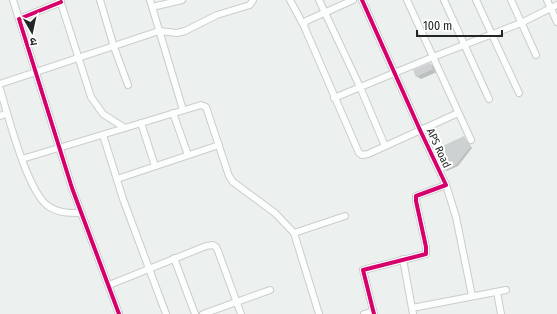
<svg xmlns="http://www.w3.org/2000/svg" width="557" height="314" font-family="'Fira Sans Condensed','Noto Sans Devanagari',sans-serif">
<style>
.shadow{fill:#0003}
.building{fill:#ced1d1}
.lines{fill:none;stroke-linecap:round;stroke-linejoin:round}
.minor-casing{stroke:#cacdcd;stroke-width:8}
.minor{stroke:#fcfdfd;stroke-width:6}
.cycleway-casing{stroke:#fff;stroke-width:6}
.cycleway{stroke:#d6006c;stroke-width:4}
.labels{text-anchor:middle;stroke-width:4;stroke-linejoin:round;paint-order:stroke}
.street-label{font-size:11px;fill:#232626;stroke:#fff}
</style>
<rect width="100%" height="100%" fill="#ecf0ef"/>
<g class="shadow">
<path d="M 430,64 L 435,67 L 437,72 L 421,79 L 416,76 Z"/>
<path d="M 464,137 L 472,148 L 458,166 L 447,171 L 445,170 Z"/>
</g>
<g class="building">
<path d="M 430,63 L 433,69 L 416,77 L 413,70 Z"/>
<path d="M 464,136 L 467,142 L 471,146 L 456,165 L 444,171 L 434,150 Z"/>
</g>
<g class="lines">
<defs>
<g id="minor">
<path d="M 13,0 L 19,19"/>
<path d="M 60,0 L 91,97 L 103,114 L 125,128"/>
<path d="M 100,0 L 114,47 L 128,85"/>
<path d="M 150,0 L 183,110"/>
<path d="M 290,0 L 304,26"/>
<path d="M 319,0 L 360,87 L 385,146"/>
<path d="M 353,0 L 306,21 L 304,26 L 359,153 L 362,155 L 368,154 L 458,113"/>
<path d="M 362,0 L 420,130 L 446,185 L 416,196 L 416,201 L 426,247 L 426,254 L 363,270 L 374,314"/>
<path d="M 407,0 L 471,140"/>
<path d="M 444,0 L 489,99"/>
<path d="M 476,0 L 519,93"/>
<path d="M 511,0 L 536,55"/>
<path d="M 547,0 L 557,22"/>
<path d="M 61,2 L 19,19 L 72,188 L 119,314"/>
<path d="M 152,7 L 182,0"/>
<path d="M 0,84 L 159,31 L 177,33 L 185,31 L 217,15 L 250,5 L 253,0"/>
<path d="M 0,89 C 8,115 27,191 48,206 C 58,213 68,213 80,213"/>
<path d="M 334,98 L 433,57 L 521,23 L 557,5"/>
<path d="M 173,113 L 188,155"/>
<path d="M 0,116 L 7,113"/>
<path d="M 141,123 L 155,166"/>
<path d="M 103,135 L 123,199 L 166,314"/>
<path d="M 22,159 L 201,105 L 206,107 L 229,176 L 233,182 L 275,213 L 294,233"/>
<path d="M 117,179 L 219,145"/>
<path d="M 446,185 L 456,217 L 472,296"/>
<path d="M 174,258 L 195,314"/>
<path d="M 403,259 L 413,314"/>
<path d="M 109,285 L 206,246 L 213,245 L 216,247 L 218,251 L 241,314"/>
<path d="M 497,292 L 501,314"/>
<path d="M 412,308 L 506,290"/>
<path d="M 203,314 L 270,290"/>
<path d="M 319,314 L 294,233 L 345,216"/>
<path d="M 364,314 L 373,312"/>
</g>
</defs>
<use href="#minor" class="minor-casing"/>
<use href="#minor" class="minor"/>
<defs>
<g id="cycleway">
<path d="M 362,0 L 420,130 L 446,185 L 416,196 L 416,201 L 426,247 L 426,254 L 363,270 L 374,314"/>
<path d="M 61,2 L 19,19 L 72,188 L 119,314"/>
</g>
</defs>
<use href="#cycleway" class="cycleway-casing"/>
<use href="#cycleway" class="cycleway"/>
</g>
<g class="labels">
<g class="street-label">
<text transform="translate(439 148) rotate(65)" y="4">APS Road</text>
</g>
</g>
<g transform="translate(32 32) rotate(171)" stroke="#ffffff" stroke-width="3" paint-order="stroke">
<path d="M0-3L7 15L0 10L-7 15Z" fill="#232626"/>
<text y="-6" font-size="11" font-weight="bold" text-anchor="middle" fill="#232626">उ</text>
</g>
<path d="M417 30v6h85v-6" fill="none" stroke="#232626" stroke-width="2"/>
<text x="423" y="30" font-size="12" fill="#232626" stroke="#ffffff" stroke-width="3" paint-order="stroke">100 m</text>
</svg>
